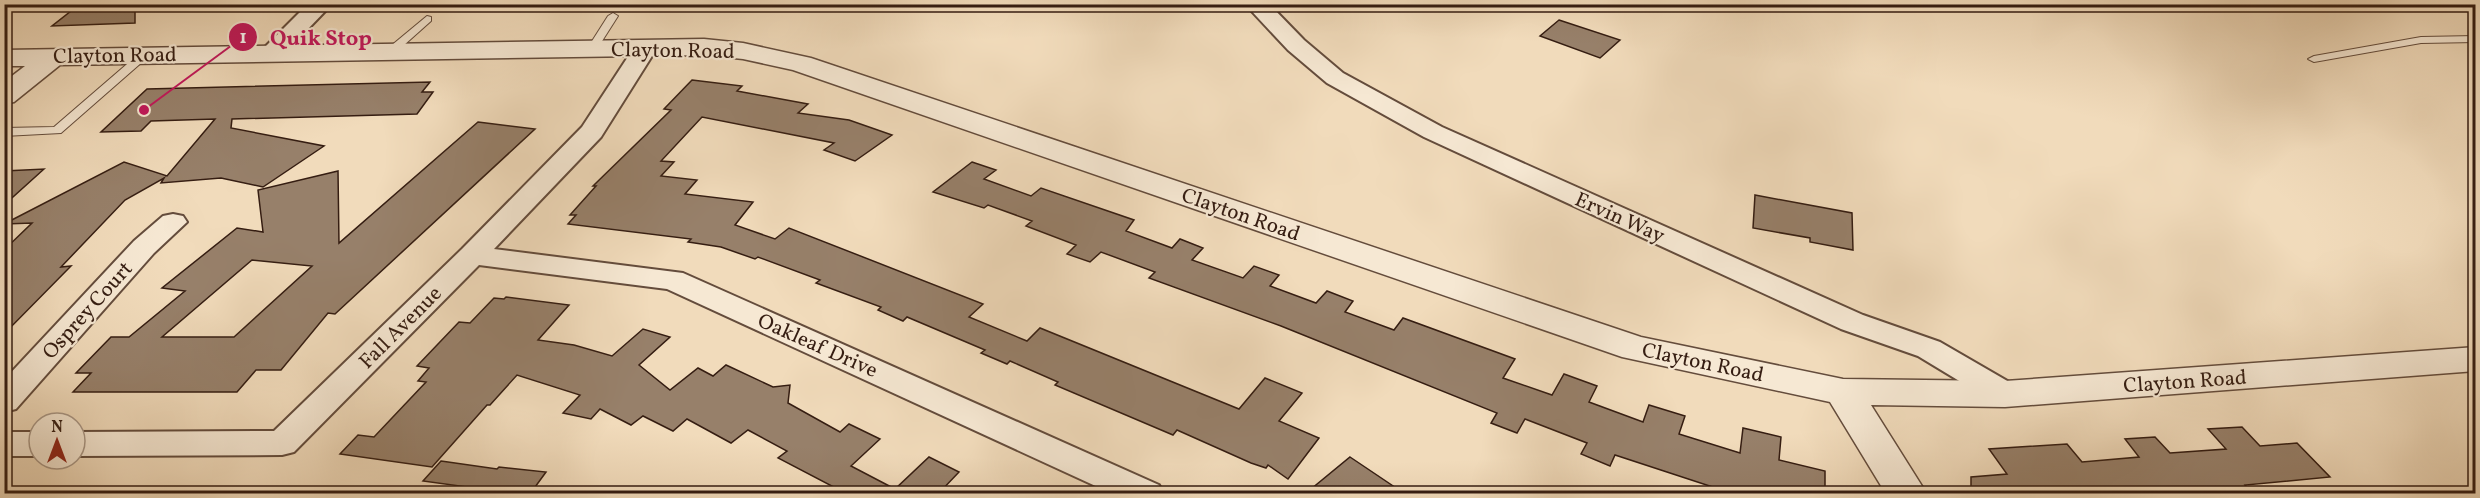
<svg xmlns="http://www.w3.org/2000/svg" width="2480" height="498" font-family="Vollkorn,serif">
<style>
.building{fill:#97806a;stroke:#351d12;stroke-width:1.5;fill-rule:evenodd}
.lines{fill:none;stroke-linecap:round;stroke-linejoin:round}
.service-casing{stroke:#644c3c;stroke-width:2}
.minor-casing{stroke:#644c3c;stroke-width:4}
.tertiary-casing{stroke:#644c3c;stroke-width:3}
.service{fill:#f6e8d3;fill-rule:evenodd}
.minor{fill:#f6e8d3;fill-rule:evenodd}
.tertiary{fill:#f6e8d3;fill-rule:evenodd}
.labels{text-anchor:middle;stroke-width:4.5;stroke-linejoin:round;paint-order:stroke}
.street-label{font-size:21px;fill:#351d12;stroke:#f6e8d3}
.leader{fill:none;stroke:#c2185b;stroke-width:2}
.callout-dot{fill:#c2185b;stroke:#f6e8d3;stroke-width:2}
.mark-label{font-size:18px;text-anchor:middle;font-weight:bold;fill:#fff}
.callout-label{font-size:22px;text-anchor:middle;font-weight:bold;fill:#c2185b;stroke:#f6e8d3;stroke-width:4.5;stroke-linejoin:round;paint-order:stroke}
</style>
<rect width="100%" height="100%" fill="#f1dbbb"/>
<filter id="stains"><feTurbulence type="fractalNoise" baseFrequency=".00333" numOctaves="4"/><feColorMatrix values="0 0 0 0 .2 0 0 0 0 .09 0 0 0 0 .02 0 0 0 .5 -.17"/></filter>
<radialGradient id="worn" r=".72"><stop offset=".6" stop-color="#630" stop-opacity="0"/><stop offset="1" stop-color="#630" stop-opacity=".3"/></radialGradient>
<g class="building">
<path d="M 80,4 L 135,4 L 135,23 L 52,26 Z"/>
<path d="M 1559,20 L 1620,40 L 1600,58 L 1540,36 Z"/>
<path d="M 692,80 L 742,86 L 737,91 L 808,104 L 798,113 L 849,120 L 892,135 L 855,161 L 824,150 L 834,143 L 702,117 L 661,161 L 674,162 L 661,176 L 697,180 L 685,194 L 753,202 L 735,225 L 775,239 L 789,228 L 983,304 L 969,317 L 1027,341 L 1040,328 L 1239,409 L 1265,378 L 1302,393 L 1279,421 L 1319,438 L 1288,479 L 1268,465 L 1266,468 L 1251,463 L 1177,430 L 1173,435 L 1055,385 L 1058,382 L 1010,361 L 1007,364 L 981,353 L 985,350 L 907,317 L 903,321 L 878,310 L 881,307 L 816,283 L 820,280 L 758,257 L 755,259 L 721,247 L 688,242 L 691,239 L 568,224 L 576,215 L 570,215 L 596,186 L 593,186 L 671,110 L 664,109 Z"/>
<path d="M 430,82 L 422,92 L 433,92 L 417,114 L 232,119 L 231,128 L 324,146 L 263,187 L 221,178 L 161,183 L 164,178 L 125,200 L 61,267 L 71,266 L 4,334 L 4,250 L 32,223 L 4,224 L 124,162 L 167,176 L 215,119 L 151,121 L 141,131 L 101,132 L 147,89 Z"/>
<path d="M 478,122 L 535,129 L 335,314 L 328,313 L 281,370 L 256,370 L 237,392 L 73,392 L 91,373 L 76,373 L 111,337 L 129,337 L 185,291 L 162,288 L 237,228 L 263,232 L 258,190 L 338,171 L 339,243 ZM 252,260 L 312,266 L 234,337 L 162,337 Z"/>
<path d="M 972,162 L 996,170 L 984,179 L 1031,196 L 1041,188 L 1134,220 L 1126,231 L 1172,248 L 1180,239 L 1203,248 L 1192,260 L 1243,278 L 1254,266 L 1279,275 L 1270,286 L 1316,303 L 1327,291 L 1353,301 L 1345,312 L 1394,330 L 1403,318 L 1515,359 L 1503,378 L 1552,395 L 1564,374 L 1597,386 L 1589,402 L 1643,422 L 1649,405 L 1685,416 L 1679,434 L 1740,453 L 1743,428 L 1781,437 L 1779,460 L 1825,471 L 1825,494 L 1734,494 L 1615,455 L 1610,466 L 1581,454 L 1587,443 L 1525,419 L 1517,433 L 1491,423 L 1497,413 L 1281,326 L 1149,278 L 1155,272 L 1101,252 L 1090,262 L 1067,254 L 1076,245 L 1026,226 L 1032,221 L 988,205 L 984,208 L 933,192 Z"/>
<path d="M 44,169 L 4,205 L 4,171 Z"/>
<path d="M 1755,195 L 1852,213 L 1853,250 L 1810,242 L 1810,238 L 1753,228 Z"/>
<path d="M 506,297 L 569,305 L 538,340 L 574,345 L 612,356 L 643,329 L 670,337 L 639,365 L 670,390 L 698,368 L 713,376 L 726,365 L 773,387 L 790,385 L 788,403 L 840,432 L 849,424 L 880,439 L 851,466 L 895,489 L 929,457 L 959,472 L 938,494 L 847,494 L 778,458 L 787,451 L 748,430 L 731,443 L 687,419 L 673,431 L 643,416 L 631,425 L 600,409 L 591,419 L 563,413 L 580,395 L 517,375 L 490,405 L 487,405 L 432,467 L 340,454 L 358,435 L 374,437 L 426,382 L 418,381 L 429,368 L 417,366 L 459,322 L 470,323 L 494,298 L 504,299 Z"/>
<path d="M 2242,427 L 2260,446 L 2297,443 L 2330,477 L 2245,485 L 2252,494 L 1971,494 L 1971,477 L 2007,474 L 1989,449 L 2067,444 L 2082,462 L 2139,457 L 2125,439 L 2155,437 L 2170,453 L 2226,449 L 2208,429 Z"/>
<path d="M 1350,457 L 1405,494 L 1305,494 Z"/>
<path d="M 441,461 L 497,469 L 499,467 L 546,472 L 530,494 L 478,494 L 482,489 L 423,481 Z"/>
</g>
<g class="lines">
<defs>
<g id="service">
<path d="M 2469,4 L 2476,4 L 2476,8 Z"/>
<path d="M 613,13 L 618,16 L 597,49 L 592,52 L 588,51 L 587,49 L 608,16 Z"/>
<path d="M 427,16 L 431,17 L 431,21 L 394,54 L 386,54 L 386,50 Z"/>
<path d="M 2476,36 L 2476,42 L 2421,43 L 2314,62 L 2308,59 L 2314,56 L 2421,37 Z"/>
<path d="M 145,51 L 149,52 L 149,56 L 61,133 L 4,136 L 4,128 L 54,127 L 141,52 Z"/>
</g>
<g id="minor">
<path d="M 308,4 L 332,4 L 279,59 L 271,61 L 263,59 L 259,54 L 263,49 Z"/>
<path d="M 1245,4 L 1269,4 L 1304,40 L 1343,73 L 1442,127 L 1863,315 L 1940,342 L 2016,386 L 2021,394 L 2016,402 L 2005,405 L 1994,402 L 1918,356 L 1841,329 L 1424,137 L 1327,83 L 1288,50 Z"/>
<path d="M 645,41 L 653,43 L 657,48 L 601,137 L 494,249 L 683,273 L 1159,485 L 1164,494 L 1113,494 L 667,289 L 479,265 L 294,452 L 282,455 L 75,456 L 75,432 L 274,431 L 462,249 L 582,127 L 637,43 Z"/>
<path d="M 173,214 L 183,216 L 187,222 L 154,253 L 16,409 L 4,412 L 4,380 L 134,241 L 163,216 Z"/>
<rect x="4" y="432" width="35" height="24"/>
</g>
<path id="tertiary" d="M 704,39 L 743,43 L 811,58 L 1641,337 L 1843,379 L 2005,381 L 2476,347 L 2476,371 L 2005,407 L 1871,405 L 1927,494 L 1886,494 L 1830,402 L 1622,357 L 793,70 L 743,59 L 704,55 L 60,65 L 14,102 L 4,104 L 4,82 L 25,66 L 4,66 L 4,50 Z"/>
</defs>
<use href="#service" class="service-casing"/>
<use href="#minor" class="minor-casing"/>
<use href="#tertiary" class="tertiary-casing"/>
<use href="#service" class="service"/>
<use href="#minor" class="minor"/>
<use href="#tertiary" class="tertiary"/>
</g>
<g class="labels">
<g class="street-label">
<text transform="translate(673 50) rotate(1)" y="7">Clayton Road</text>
<text transform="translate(115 55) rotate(-1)" y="7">Clayton Road</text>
<text transform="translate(1241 214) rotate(19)" y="7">Clayton Road</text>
<text transform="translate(1620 217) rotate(24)" y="7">Ervin Way</text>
<text transform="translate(87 310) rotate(-48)" y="7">Osprey Court</text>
<text transform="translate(400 327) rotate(-45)" y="7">Fall Avenue</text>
<text transform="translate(818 345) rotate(24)" y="7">Oakleaf Drive</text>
<text transform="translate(1703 362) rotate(12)" y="7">Clayton Road</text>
<text transform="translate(2185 381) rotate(-4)" y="7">Clayton Road</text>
</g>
</g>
<path class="leader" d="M144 110L243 37"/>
<g class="callout-dot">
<circle cx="144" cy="110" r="6"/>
<circle cx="243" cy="37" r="15"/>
</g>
<g class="mark-label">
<text x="243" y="43">1</text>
</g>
<g class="callout-label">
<text x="321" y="45">Quik Stop</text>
</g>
<rect width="2480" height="498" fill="none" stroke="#f1dbbb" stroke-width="24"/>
<rect x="6" y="6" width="2468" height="486" fill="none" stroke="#351d12" stroke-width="3"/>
<rect x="12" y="12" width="2456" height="474" fill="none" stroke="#351d12" stroke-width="1.5"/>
<g transform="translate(57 441)"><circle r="28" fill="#f6e8d3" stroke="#a99786" stroke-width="1.5"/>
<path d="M0-4.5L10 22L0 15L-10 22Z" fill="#8f2418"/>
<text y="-9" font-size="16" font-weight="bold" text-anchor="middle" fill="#351d12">N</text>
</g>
<rect width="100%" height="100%" filter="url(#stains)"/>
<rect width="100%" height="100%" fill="url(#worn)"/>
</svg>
